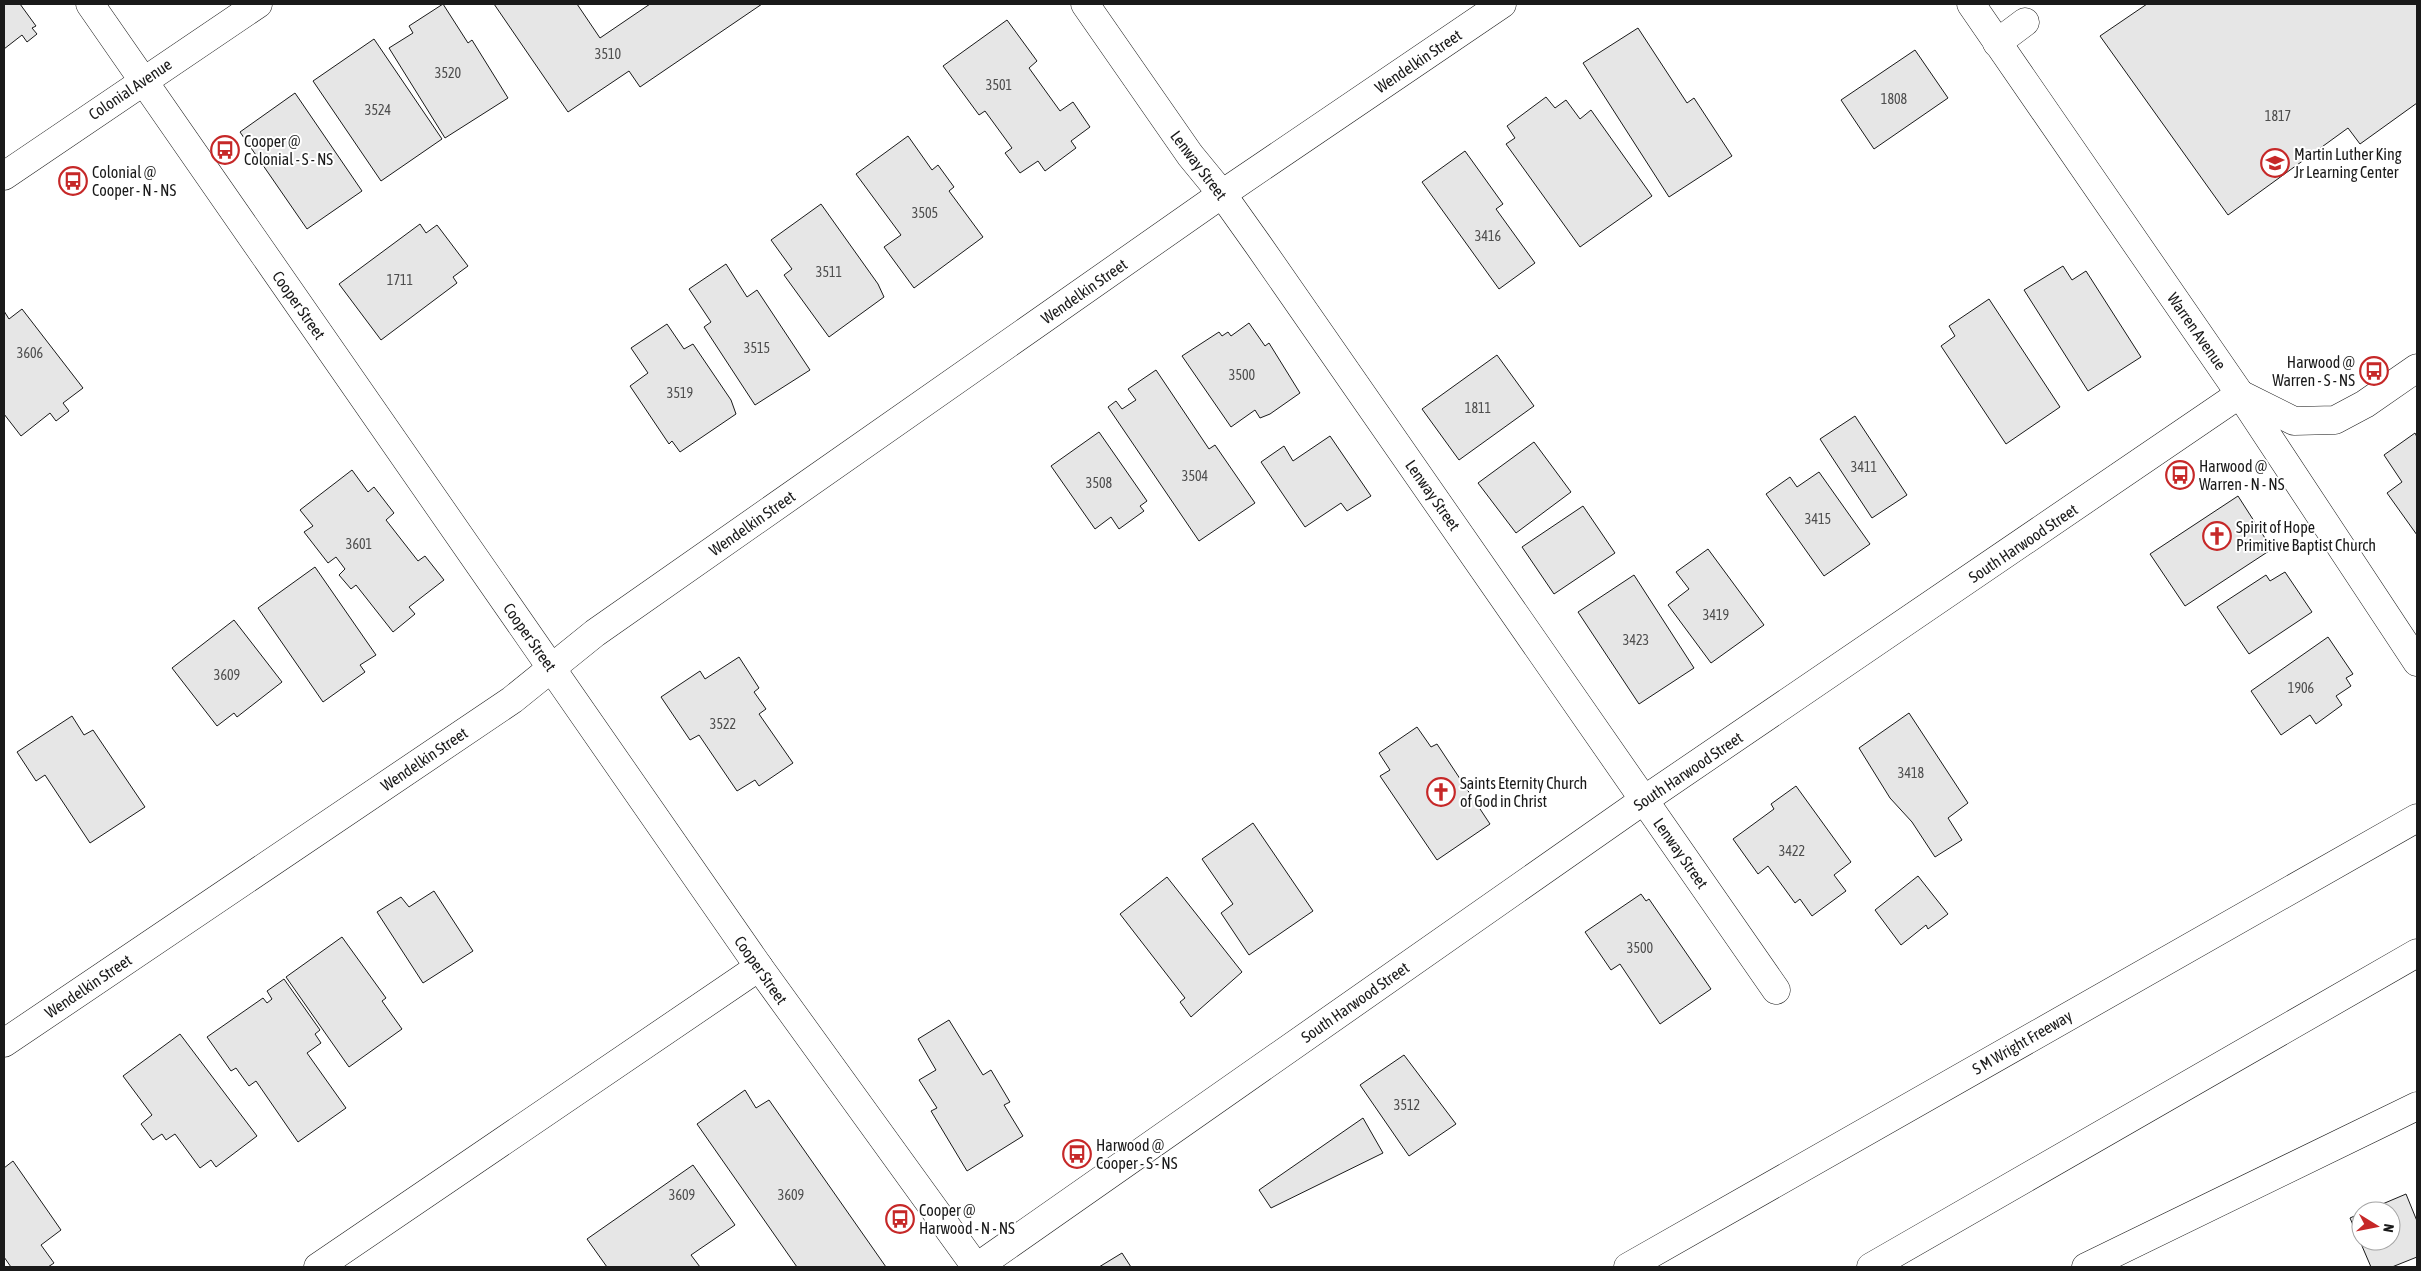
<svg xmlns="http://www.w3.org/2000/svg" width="2421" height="1271" font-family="'Asap Condensed',sans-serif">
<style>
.building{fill:#e6e6e6;stroke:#1a1a1a}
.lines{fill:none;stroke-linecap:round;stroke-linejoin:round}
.minor-casing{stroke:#1a1a1a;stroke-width:29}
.major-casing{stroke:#1a1a1a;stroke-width:29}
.minor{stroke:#fff;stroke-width:28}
.major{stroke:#fff;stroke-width:28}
.labels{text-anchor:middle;stroke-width:4;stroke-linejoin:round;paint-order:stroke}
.number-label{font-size:14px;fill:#4d4d4d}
.street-label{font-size:16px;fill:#1a1a1a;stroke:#fff}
.poi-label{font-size:16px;fill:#1a1a1a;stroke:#fff;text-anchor:start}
</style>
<rect width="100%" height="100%" fill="#fff"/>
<g class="building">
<path d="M 4,4 L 20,4 L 36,26 L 32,28 L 37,34 L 27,42 L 22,35 L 4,49 Z"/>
<path d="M 443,4 L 468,43 L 472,40 L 508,98 L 445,138 L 389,48 L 413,33 L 409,26 Z"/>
<path d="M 494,4 L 577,4 L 600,38 L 650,4 L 762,4 L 640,87 L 629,71 L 568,112 Z"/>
<path d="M 2147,4 L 2417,4 L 2417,103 L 2360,144 L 2348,128 L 2228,215 L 2100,36 Z"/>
<path d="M 1007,20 L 1037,61 L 1029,68 L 1060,111 L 1073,102 L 1090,127 L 1071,141 L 1076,148 L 1045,171 L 1038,161 L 1020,173 L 1005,153 L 1012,148 L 985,111 L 979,115 L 943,66 Z"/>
<path d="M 1638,28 L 1687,103 L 1694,98 L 1732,156 L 1669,197 L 1583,63 Z"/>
<path d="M 374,39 L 442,139 L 381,181 L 313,81 Z"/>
<path d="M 1915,50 L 1948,98 L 1874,149 L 1841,100 Z"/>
<path d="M 295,93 L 362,191 L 307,229 L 240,132 Z"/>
<path d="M 1546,97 L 1555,108 L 1566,100 L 1580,119 L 1591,110 L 1652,196 L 1580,247 L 1506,144 L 1515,138 L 1507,126 Z"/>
<path d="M 908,136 L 932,170 L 938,165 L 954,187 L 949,191 L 983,237 L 914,288 L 884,247 L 901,235 L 856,174 Z"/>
<path d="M 1465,151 L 1503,204 L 1496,209 L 1535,263 L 1499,289 L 1422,182 Z"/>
<path d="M 821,204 L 878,284 L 884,297 L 829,337 L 784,275 L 792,269 L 771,240 Z"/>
<path d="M 420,224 L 426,233 L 437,225 L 468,266 L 453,277 L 457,283 L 381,340 L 339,284 Z"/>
<path d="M 726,264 L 747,297 L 757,290 L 810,370 L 755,405 L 704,327 L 711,322 L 689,289 Z"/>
<path d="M 2063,266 L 2072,280 L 2086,271 L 2141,357 L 2088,391 L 2024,290 Z"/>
<path d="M 1989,299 L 2060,407 L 2006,444 L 1941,346 L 1955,336 L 1949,326 Z"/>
<path d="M 22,309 L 83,388 L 63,403 L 69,411 L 56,421 L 50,413 L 21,436 L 4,414 L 4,311 L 9,319 Z"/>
<path d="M 1249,323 L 1265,346 L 1269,343 L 1300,393 L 1270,414 L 1260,418 L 1255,410 L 1231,427 L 1182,356 L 1219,332 L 1222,336 L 1228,332 L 1231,336 Z"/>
<path d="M 667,324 L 684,349 L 693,344 L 731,400 L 736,414 L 680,452 L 672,441 L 669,444 L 630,386 L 648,373 L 631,348 Z"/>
<path d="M 1497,355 L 1534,406 L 1459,460 L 1422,409 Z"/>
<path d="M 1156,370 L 1209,449 L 1215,445 L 1255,503 L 1199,541 L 1108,407 L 1116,401 L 1122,409 L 1136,400 L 1128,389 Z"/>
<path d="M 1855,416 L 1907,495 L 1872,518 L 1820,439 Z"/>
<path d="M 1099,432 L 1147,501 L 1140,506 L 1144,511 L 1119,529 L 1111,517 L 1095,529 L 1051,466 Z"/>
<path d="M 2415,433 L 2417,437 L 2417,535 L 2387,493 L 2402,482 L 2384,455 Z"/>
<path d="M 1330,436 L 1371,496 L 1347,511 L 1341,503 L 1305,527 L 1261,462 L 1284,446 L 1293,461 Z"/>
<path d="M 1534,442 L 1571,492 L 1516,533 L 1478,483 Z"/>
<path d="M 352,470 L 368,492 L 374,487 L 394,513 L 386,520 L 418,561 L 425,556 L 444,580 L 409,607 L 415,614 L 393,632 L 356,585 L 351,589 L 339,575 L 345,569 L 336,557 L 328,563 L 304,532 L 313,526 L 300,510 Z"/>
<path d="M 1819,472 L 1870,544 L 1824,576 L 1766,494 L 1790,477 L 1797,487 Z"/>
<path d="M 2238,496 L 2272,549 L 2185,606 L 2150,554 Z"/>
<path d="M 1583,506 L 1615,553 L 1554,594 L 1522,547 Z"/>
<path d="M 1708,549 L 1764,625 L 1711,663 L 1668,605 L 1689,589 L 1676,572 Z"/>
<path d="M 315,567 L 376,655 L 360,665 L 365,672 L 323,702 L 258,608 Z"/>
<path d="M 2285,572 L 2312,612 L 2249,654 L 2217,607 L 2266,575 L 2270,581 Z"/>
<path d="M 1634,575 L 1694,668 L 1639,704 L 1578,612 Z"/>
<path d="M 234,620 L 282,682 L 237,717 L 234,713 L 217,726 L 172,668 Z"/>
<path d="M 2328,637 L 2353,674 L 2346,678 L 2351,686 L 2336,696 L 2342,705 L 2316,724 L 2310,715 L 2281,735 L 2251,691 Z"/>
<path d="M 739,657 L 759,688 L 754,692 L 766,709 L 759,714 L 793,763 L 759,786 L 755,780 L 737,791 L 699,735 L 690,740 L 661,697 L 700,671 L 705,679 Z"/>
<path d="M 1909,713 L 1968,803 L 1948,818 L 1962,840 L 1935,857 L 1912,822 L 1890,798 L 1859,748 Z"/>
<path d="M 72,716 L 84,735 L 93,730 L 145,807 L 90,843 L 45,775 L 36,781 L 17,752 Z"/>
<path d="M 1417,727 L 1431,747 L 1437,744 L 1490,824 L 1437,860 L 1380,776 L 1390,770 L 1379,753 Z"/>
<path d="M 1796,786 L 1851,862 L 1834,875 L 1846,891 L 1812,916 L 1800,899 L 1795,903 L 1768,866 L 1758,874 L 1733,839 L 1774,809 L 1771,804 Z"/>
<path d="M 1253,823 L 1313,911 L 1249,955 L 1221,913 L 1233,904 L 1202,859 Z"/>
<path d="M 1918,876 L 1948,914 L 1928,929 L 1926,925 L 1901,945 L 1875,910 Z"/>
<path d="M 1167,877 L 1242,972 L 1191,1017 L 1180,1002 L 1185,998 L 1120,914 Z"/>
<path d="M 434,891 L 473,951 L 423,983 L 377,912 L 401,897 L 409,907 Z"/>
<path d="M 1641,894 L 1646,901 L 1649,899 L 1711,989 L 1660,1024 L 1620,964 L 1611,970 L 1585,932 Z"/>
<path d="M 342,937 L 386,998 L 382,1001 L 402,1029 L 349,1067 L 286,977 Z"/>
<path d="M 284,979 L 320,1030 L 315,1034 L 321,1043 L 307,1053 L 346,1108 L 298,1142 L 256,1081 L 249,1086 L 236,1068 L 231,1071 L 207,1037 L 263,998 L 267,1003 L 272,999 L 267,991 Z"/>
<path d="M 949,1020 L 983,1075 L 991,1070 L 1010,1102 L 1004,1105 L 1023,1136 L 967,1171 L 931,1111 L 937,1108 L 919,1080 L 936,1070 L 918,1039 Z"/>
<path d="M 180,1034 L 257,1136 L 216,1167 L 211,1160 L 200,1168 L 175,1134 L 166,1140 L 162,1134 L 153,1140 L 141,1124 L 152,1115 L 123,1076 Z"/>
<path d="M 1404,1055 L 1456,1124 L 1409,1156 L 1360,1085 Z"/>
<path d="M 745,1090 L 756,1108 L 769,1100 L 886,1267 L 797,1267 L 697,1124 Z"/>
<path d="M 1363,1118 L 1383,1153 L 1271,1208 L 1259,1190 Z"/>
<path d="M 13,1161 L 61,1230 L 41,1245 L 54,1263 L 48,1267 L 11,1267 L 4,1257 L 4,1168 Z"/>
<path d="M 693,1165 L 735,1225 L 691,1255 L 700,1267 L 607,1267 L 587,1239 Z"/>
<path d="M 2406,1194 L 2417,1221 L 2417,1257 L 2392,1267 L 2371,1267 L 2350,1218 L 2361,1213 L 2361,1241 L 2391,1241 L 2391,1211 L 2366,1211 Z"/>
<path d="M 1122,1253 L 1131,1267 L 1099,1267 Z"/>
</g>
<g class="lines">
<defs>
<g id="minor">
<path d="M 90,4 L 759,967 L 976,1267"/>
<path d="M 1085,4 L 1190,155 L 1222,194 L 1259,246 L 1776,990"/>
<path d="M 1971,4 L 2240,394 L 2417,662"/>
<path d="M 1997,43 L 2025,22"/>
<path d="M 4,176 L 258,4"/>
<path d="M 2242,395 L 2294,421 L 2335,420 L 2365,404 L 2417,368"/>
<path d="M 4,1043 L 512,700 L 595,633 L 1222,194 L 1502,4"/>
<path d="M 318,1267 L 759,967"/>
<path d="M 977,1267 L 1644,800 L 2240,394"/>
<path d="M 2086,1267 L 2417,1106"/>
</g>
<g id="major">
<path d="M 1628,1267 L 2417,818"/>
<path d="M 1871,1267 L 2417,953"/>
</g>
</defs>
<use href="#minor" class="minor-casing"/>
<use href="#major" class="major-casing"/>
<use href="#minor" class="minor"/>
<use href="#major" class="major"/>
</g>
<defs>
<symbol id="bus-ring" viewBox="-11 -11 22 22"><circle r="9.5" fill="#fff" stroke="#c62828" stroke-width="1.5"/><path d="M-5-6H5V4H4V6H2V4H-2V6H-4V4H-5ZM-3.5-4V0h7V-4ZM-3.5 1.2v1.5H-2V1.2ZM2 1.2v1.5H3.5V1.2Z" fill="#c62828"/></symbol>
<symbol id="school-ring" viewBox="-11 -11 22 22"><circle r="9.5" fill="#fff" stroke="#c62828" stroke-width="1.5"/><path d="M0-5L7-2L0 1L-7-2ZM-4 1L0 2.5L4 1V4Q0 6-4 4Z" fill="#c62828"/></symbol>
<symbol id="church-ring" viewBox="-11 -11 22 22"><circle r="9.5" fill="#fff" stroke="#c62828" stroke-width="1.5"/><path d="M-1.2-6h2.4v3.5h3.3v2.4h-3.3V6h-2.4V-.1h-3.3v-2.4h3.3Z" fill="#c62828"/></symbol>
</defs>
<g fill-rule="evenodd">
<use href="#bus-ring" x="209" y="134" width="32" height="32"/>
<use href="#school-ring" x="2259" y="147" width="32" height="32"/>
<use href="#bus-ring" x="57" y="165" width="32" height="32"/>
<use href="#bus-ring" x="2358" y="355" width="32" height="32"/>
<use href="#bus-ring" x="2164" y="459" width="32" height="32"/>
<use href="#church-ring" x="2201" y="520" width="32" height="32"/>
<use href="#church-ring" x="1425" y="776" width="32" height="32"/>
<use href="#bus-ring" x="1061" y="1138" width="32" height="32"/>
<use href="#bus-ring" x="884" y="1203" width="32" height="32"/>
</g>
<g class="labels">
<g class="number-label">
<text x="608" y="59">3510</text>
<text x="448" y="78">3520</text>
<text x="999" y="90">3501</text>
<text x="1894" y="104">1808</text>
<text x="378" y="115">3524</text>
<text x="2278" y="121">1817</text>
<text x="925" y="218">3505</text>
<text x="1488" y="241">3416</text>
<text x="829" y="277">3511</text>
<text x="400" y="285">1711</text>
<text x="757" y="353">3515</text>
<text x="30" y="358">3606</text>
<text x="1242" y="380">3500</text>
<text x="680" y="398">3519</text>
<text x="1478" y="413">1811</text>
<text x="1864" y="472">3411</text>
<text x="1195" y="481">3504</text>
<text x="1099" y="488">3508</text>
<text x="1818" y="524">3415</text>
<text x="359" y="549">3601</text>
<text x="1716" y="620">3419</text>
<text x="1636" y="645">3423</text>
<text x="227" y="680">3609</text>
<text x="2301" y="693">1906</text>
<text x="723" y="729">3522</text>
<text x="1911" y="778">3418</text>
<text x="1792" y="856">3422</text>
<text x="1640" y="953">3500</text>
<text x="1407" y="1110">3512</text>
<text x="682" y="1200">3609</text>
<text x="791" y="1200">3609</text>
</g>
<g class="street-label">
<text transform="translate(1418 61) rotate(-34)" y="6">Wendelkin Street</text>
<text transform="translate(130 89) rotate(-34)" y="6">Colonial Avenue</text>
<text transform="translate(1199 165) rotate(53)" y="6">Lenway Street</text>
<text transform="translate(1084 291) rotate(-35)" y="6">Wendelkin Street</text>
<text transform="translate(299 305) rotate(55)" y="6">Cooper Street</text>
<text transform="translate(2197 331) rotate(55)" y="6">Warren Avenue</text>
<text transform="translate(1433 495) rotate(55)" y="6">Lenway Street</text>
<text transform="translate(752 523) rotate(-35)" y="6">Wendelkin Street</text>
<text transform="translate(2023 543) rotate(-34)" y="6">South Harwood Street</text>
<text transform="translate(530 637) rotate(55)" y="6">Cooper Street</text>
<text transform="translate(424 759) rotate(-34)" y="6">Wendelkin Street</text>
<text transform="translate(1688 771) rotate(-34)" y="6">South Harwood Street</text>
<text transform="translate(1681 853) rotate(55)" y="6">Lenway Street</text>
<text transform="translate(761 970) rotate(55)" y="6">Cooper Street</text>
<text transform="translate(88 986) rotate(-34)" y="6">Wendelkin Street</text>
<text transform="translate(1355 1002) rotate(-35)" y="6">South Harwood Street</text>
<text transform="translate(2022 1042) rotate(-30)" y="6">S M Wright Freeway</text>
</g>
<g class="poi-label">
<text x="244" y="147">Cooper @<tspan x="244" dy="18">Colonial - S - NS</tspan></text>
<text x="2294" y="160">Martin Luther King<tspan x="2294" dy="18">Jr Learning Center</tspan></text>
<text x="92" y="178">Colonial @<tspan x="92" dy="18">Cooper - N - NS</tspan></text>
<text x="2355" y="368" text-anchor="end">Harwood @<tspan x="2355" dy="18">Warren - S - NS</tspan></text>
<text x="2199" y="472">Harwood @<tspan x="2199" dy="18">Warren - N - NS</tspan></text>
<text x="2236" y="533">Spirit of Hope<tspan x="2236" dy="18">Primitive Baptist Church</tspan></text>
<text x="1460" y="789">Saints Eternity Church<tspan x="1460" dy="18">of God in Christ</tspan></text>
<text x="1096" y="1151">Harwood @<tspan x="1096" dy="18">Cooper - S - NS</tspan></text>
<text x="919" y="1216">Cooper @<tspan x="919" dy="18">Harwood - N - NS</tspan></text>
</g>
</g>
<rect width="2421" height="1271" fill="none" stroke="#1a1a1a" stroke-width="10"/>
<g transform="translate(2376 1226) rotate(100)"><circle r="24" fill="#ffffff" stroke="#a3a3a3"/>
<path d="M0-4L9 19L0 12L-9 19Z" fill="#c62828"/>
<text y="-8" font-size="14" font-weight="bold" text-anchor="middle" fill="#1a1a1a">N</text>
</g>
</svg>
